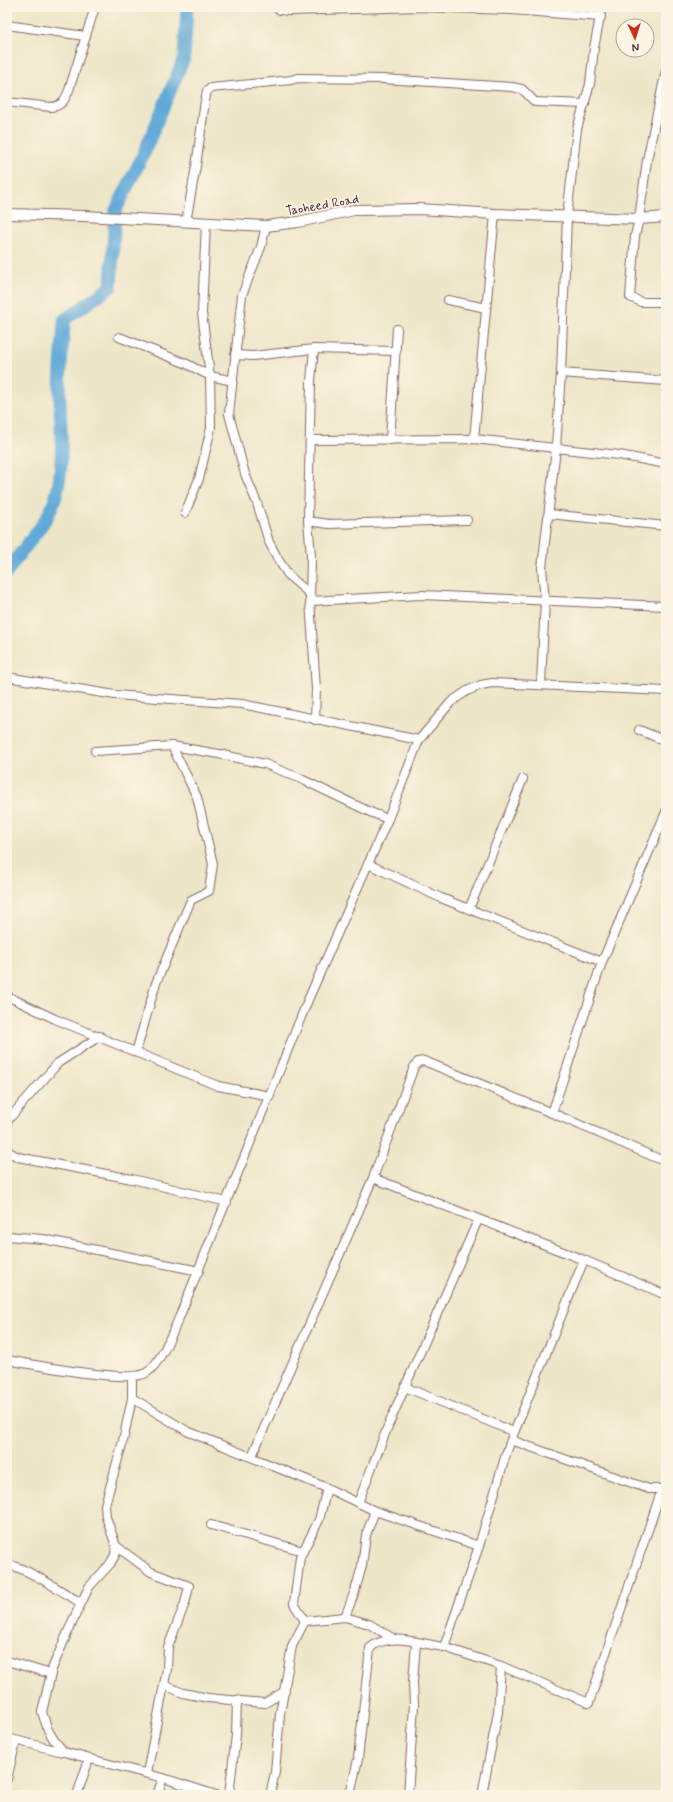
<svg xmlns="http://www.w3.org/2000/svg" width="673" height="1802" font-family="Mynerve,sans-serif">
  <rect width="100%" height="100%" fill="#fcf5e5"/>
  <filter id="ink" filterUnits="userSpaceOnUse"><feTurbulence type="fractalNoise" baseFrequency=".025" numOctaves="2"/><feDisplacementMap in="SourceGraphic" scale="8" xChannelSelector="R" yChannelSelector="G"/><feConvolveMatrix kernelMatrix="1 2 1 2 8 2 1 2 1" color-interpolation-filters="sRGB"/></filter>
  <filter id="wash" filterUnits="userSpaceOnUse"><feTurbulence type="fractalNoise" baseFrequency=".012" numOctaves="4" result="noise"/><feDisplacementMap in="SourceGraphic" scale="16" xChannelSelector="R" yChannelSelector="G"/><feGaussianBlur stdDeviation="0.9" result="paint"/><feColorMatrix in="noise" values="0 0 0 0 0 0 0 0 0 0 0 0 0 0 0 0 0 1.4 0 .05"/><feComposite in="paint" operator="in"/></filter>
  <g filter="url(#wash)">
    <rect width="100%" height="100%" fill="#ede6c8"/>
    <g fill="none" stroke-linecap="round" stroke-linejoin="round">
      <path stroke="#61a9d8" stroke-width="13" d="M7,573C22,547 48,525 56,496C65,464 60,426 60,393C60,369 63,344 64,320L111,287L115,212L143,155L184,58L187,7"/>
    </g>
  </g>
  <g filter="url(#ink)">
    <g fill="none" stroke-linecap="round" stroke-linejoin="round">
      <defs>
        <g id="minor">
          <polyline points="276,7 280,10 288,11 419,7 512,10 601,17"/>
          <polyline points="7,25 85,36"/>
          <polyline points="666,70 647,160 639,219 635,236 630,297 641,302 666,302"/>
          <path d="M7,102L51,107C62,106 65,100 69,90L95,7"/>
          <polyline points="186,222 196,166 205,101 207,91 211,88 291,80 298,78 383,79 512,87 522,89 535,102 585,104"/>
          <polyline points="266,226 261,247 242,295 229,414 245,474 257,503 269,542 279,561 289,576 310,594"/>
          <polyline points="448,300 486,308"/>
          <polyline points="119,337 185,363 210,376 233,381"/>
          <polyline points="314,349 311,381 308,521 311,555 310,601 316,689 315,720"/>
          <polyline points="235,355 253,356 314,349 396,351"/>
          <polyline points="561,373 666,381"/>
          <polyline points="474,439 495,214"/>
          <polyline points="310,440 474,439 619,455 666,464"/>
          <polyline points="390,440 397,329"/>
          <polyline points="185,513 199,479 211,428 210,376 202,313 206,223"/>
          <polyline points="549,514 666,526"/>
          <polyline points="308,521 329,524 467,520"/>
          <polyline points="310,601 422,595 666,606"/>
          <polyline points="7,677 115,695 242,704 419,740"/>
          <polyline points="541,684 545,600 542,568 556,448 561,373 567,216 577,129 590,84 594,48 602,7"/>
          <polyline points="639,730 666,741"/>
          <polyline points="95,751 172,746 219,754 265,764 299,778 370,812 388,819"/>
          <polyline points="368,864 441,898 602,962"/>
          <polyline points="469,909 523,779"/>
          <polyline points="7,996 55,1019 218,1086 270,1096"/>
          <polyline points="136,1052 156,983 191,900 209,891 213,864 197,797 172,746"/>
          <polyline points="552,1113 602,962 666,812"/>
          <polyline points="7,1121 58,1063 100,1036"/>
          <polyline points="7,1151 18,1157 132,1179 227,1202"/>
          <polyline points="373,1178 584,1260 666,1295"/>
          <polyline points="7,1236 43,1239 199,1271"/>
          <path d="M7,1360C31,1364 128,1384 146,1373C160,1365 172,1333 179,1318L308,1000L388,819L419,740L451,702L467,691L481,685L492,683L666,691"/>
          <polyline points="132,1377 132,1398 123,1441 105,1505 106,1517 116,1546 115,1555 110,1564 89,1587 73,1620 52,1669 42,1712 48,1730 54,1740 64,1752 163,1778 157,1795"/>
          <polyline points="405,1387 514,1432"/>
          <polyline points="132,1398 187,1431 327,1488 375,1511 479,1546"/>
          <polyline points="511,1440 584,1260"/>
          <polyline points="252,1456 373,1178 414,1067 418,1062 424,1061 552,1113 666,1162"/>
          <polyline points="358,1503 388,1426 478,1220"/>
          <polyline points="211,1525 303,1551"/>
          <polyline points="116,1546 151,1572 189,1586 185,1603 168,1647 167,1669 147,1773"/>
          <path d="M7,1564C29,1569 61,1591 81,1603"/>
          <polyline points="345,1617 355,1591 362,1566 366,1535 375,1511"/>
          <polyline points="305,1621 294,1604 300,1557 319,1520 327,1488"/>
          <polyline points="305,1621 345,1617 369,1624 394,1639"/>
          <polyline points="444,1647 501,1666 498,1712 482,1795"/>
          <polyline points="7,1661 51,1674"/>
          <polyline points="501,1666 589,1703 662,1489"/>
          <polyline points="164,1685 183,1693 208,1698 265,1703 285,1691"/>
          <polyline points="7,1738 63,1752"/>
          <polyline points="163,1778 216,1795"/>
          <polyline points="7,1779 16,1741"/>
          <polyline points="77,1795 89,1759"/>
          <polyline points="229,1795 236,1735 237,1700"/>
          <polyline points="270,1795 275,1772 280,1714 292,1646 305,1621"/>
          <path d="M350,1795L358,1759L370,1648C389,1631 421,1644 444,1647L479,1546L506,1454L511,1440L649,1489H662L666,1487"/>
          <polyline points="408,1795 414,1705 413,1682 416,1643"/>
        </g>
        <polyline id="major" points="7,214 84,216 266,226 298,222 354,210 420,209 495,214 639,219 666,217"/>
      </defs>
      <use href="#minor" stroke="#836562" stroke-width="10"/>
      <use href="#major" stroke="#836562" stroke-width="12"/>
      <use href="#minor" stroke="#fff" stroke-width="8"/>
      <use href="#major" stroke="#fff" stroke-width="10"/>
    </g>
  </g>
  <g text-anchor="middle" stroke-width="3.5" stroke-linejoin="round" paint-order="stroke">
    <g font-size="13" fill="#4a1f2b" stroke="#fcf5e5">
      <text transform="translate(322 204) rotate(-10)" y="5">Taoheed Road</text>
    </g>
  </g>
  <rect width="673" height="1802" fill="none" stroke="#fcf5e5" stroke-width="24"/>
  <g transform="translate(635 38) rotate(176)"><circle r="19" fill="#fcf5e5" stroke="#b59f9b"/>
  <path d="M0-3L7 15L0 10L-7 15Z" fill="#c8321e"/>
  <text y="-6" font-size="11" font-weight="bold" text-anchor="middle" fill="#4a1f2b">N</text>
  </g>
</svg>
